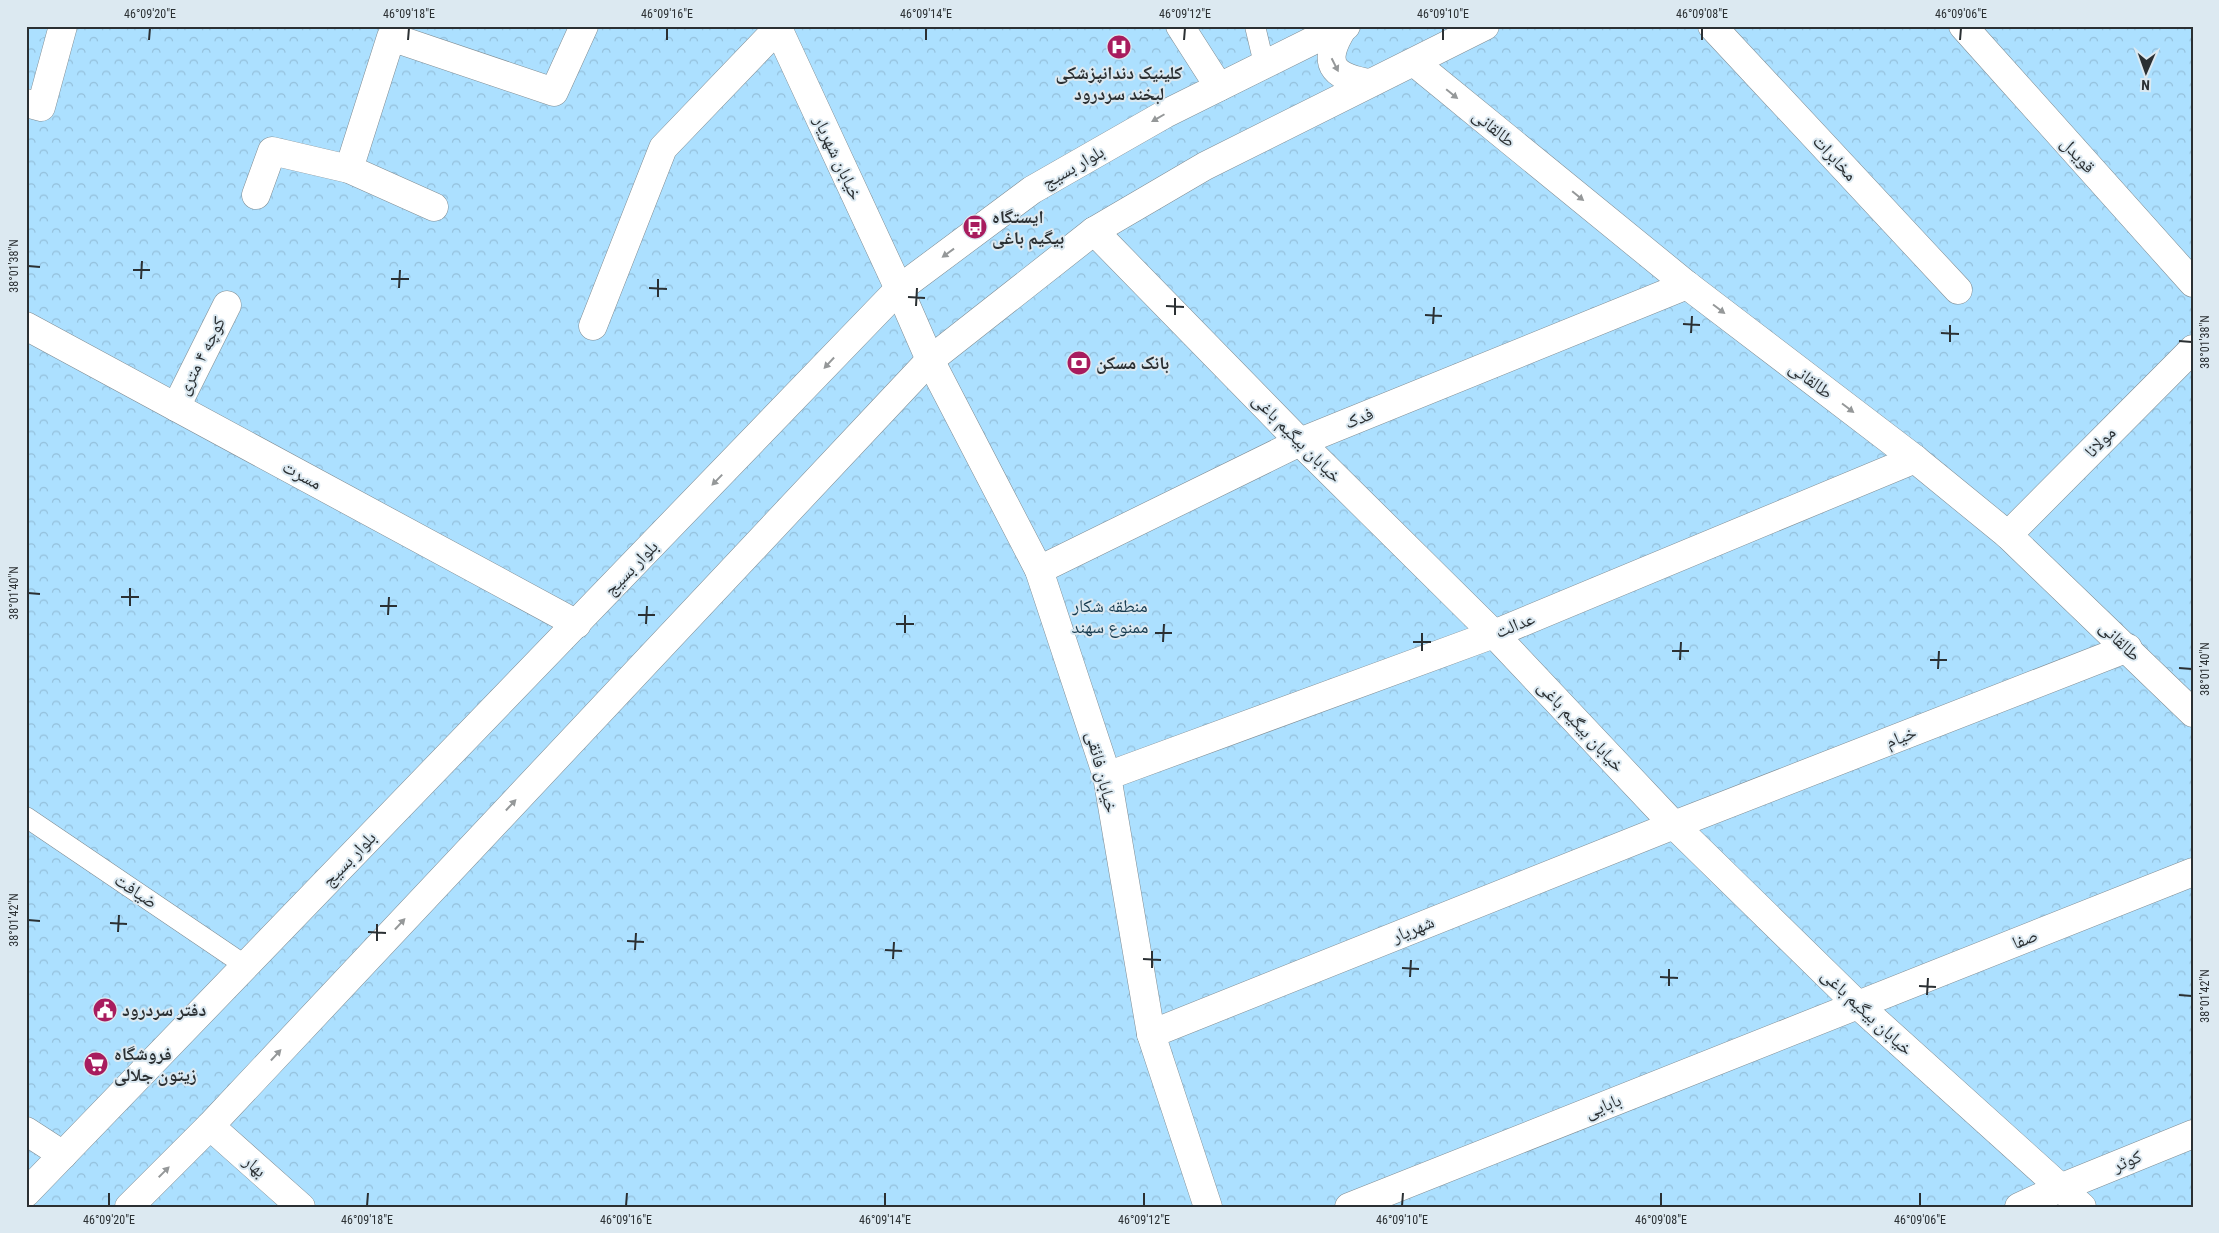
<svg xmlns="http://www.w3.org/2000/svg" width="2219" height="1233" font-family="'Roboto Condensed','Noto Naskh Arabic',sans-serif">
  <defs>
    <pattern id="park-crowns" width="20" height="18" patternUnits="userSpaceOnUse" patternTransform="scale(1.25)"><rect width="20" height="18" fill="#ace0ff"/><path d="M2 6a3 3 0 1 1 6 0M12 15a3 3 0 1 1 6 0" fill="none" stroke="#94c0db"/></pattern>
  </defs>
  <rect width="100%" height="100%" fill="#dce9f1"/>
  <rect fill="url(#park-crowns)" x="26" y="26" width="2167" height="1181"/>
  <polygon fill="#ace0ff" points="26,26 63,26 26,47"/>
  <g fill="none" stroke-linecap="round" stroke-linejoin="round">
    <defs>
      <g id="service">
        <polyline points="1255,26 1264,64"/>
        <polyline points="26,817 246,966"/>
      </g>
      <g id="minor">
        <polyline points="1180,26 1219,87"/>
        <polyline points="1712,26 1958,290"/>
        <polyline points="1963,26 2193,283"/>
        <polyline points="26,103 41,107 63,26"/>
        <polyline points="349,169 391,37 554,92 584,26"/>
        <polyline points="256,195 272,151 349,169 434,207"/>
        <polyline points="26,326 577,624"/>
        <polyline points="593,326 663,148 780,26"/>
        <polyline points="176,407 227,305"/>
        <polyline points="2008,535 2193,349"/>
        <polyline points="1039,570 1300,442 1687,285"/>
        <polyline points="1107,776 1494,634 1915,459"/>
        <polyline points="1151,1034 1674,825 2128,648"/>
        <polyline points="210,1126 301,1207"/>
        <polyline points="26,1131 63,1155"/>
        <polyline points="1349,1207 2193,872"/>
        <polyline points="2019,1207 2060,1188 2193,1134"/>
      </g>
      <g id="tertiary">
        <polyline points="777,26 899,289"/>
        <polyline points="1094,231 1300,442 1494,634 1674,825 1858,1005 2082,1207"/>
      </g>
      <g id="secondary">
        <path d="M1343,28C1321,63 1331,76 1369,83"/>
        <polyline points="1415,63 1687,285 1915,459 2008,535 2193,713"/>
        <polyline points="899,289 930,360 1039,570 1107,776 1151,1034 1208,1207"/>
        <polyline points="26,1193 899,289 1032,190 1165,114 1312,41 1346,26"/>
        <polyline points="129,1207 210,1126 930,360 1094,231 1205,166 1485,26"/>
      </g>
    </defs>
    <use href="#service" stroke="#808d94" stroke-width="21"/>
    <use href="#minor" stroke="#808d94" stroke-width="29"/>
    <use href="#tertiary" stroke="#808d94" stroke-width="29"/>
    <use href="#secondary" stroke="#808d94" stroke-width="29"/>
    <use href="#service" stroke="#fff" stroke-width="20"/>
    <use href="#minor" stroke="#fff" stroke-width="28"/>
    <use href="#tertiary" stroke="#fff" stroke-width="28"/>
    <use href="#secondary" stroke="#fff" stroke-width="28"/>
  </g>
  <defs><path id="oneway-solid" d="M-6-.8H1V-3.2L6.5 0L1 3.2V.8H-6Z" transform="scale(1.25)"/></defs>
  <g fill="#959899">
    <use href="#oneway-solid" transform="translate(1335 65) rotate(63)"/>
    <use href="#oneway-solid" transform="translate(1452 94) rotate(39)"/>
    <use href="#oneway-solid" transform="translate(1158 118) rotate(150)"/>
    <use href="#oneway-solid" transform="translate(1578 196) rotate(39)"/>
    <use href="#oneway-solid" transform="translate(948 253) rotate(144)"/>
    <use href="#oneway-solid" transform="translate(1719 309) rotate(37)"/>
    <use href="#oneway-solid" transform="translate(829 363) rotate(133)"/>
    <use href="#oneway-solid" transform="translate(1848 408) rotate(37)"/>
    <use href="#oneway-solid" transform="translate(717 480) rotate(134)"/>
    <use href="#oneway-solid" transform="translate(511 805) rotate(-47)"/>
    <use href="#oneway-solid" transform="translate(400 924) rotate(-47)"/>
    <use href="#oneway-solid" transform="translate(276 1055) rotate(-47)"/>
    <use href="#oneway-solid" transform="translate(164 1172) rotate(-45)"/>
  </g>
  <path fill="none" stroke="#2b3033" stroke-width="2" d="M149,40L150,28M408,40L409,28M667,40V28M926,40V28M1184,40L1185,28M1443,40V28M1702,40V28M1960,40L1961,28M28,266L40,267M133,270H150M141,279L142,261M391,279H409M399,288L400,270M649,288L667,289M658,297V279M908,297L925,298M916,306L917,288M1166,306L1184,307M1175,315V298M1425,315L1442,316M1433,324L1434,307M1683,324L1700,325M1691,333L1692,316M1941,333L1959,334M2179,341L2192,342M1950,342V325M28,593L40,594M121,597H139M130,606V588M380,606H397M388,615L389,597M638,615H655M646,624L647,606M896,624H914M905,633V615M1155,633H1172M1163,642L1164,624M1413,642H1431M1422,651V633M1672,651H1689M1680,660L1681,642M1930,660H1947M2179,668L2192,669M1938,669L1939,651M28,920L40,921M110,923L127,924M118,932L119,915M368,932L386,933M377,941V924M627,941L644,942M635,950L636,933M885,950L902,951M893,959L894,942M1143,959L1161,960M1152,968V951M1402,968L1419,969M1410,977L1411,960M1660,977L1678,978M1669,986V969M1919,986L1936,987M1927,995L1928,978M2179,995L2192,996M109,1206V1193M367,1206L368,1193M626,1206L627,1193M885,1206V1193M1144,1206V1193M1402,1206L1403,1193M1661,1206V1193M1920,1206V1193"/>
  <defs>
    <symbol id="hospital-disc" viewBox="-11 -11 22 22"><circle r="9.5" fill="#a81c5e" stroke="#dce9f1"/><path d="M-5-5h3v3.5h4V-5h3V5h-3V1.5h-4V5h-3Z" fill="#fff"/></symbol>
    <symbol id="bus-disc" viewBox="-11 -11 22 22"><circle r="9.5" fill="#a81c5e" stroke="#dce9f1"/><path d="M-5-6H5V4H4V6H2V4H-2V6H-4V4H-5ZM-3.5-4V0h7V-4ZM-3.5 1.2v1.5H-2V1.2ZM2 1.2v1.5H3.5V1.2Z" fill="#fff"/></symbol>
    <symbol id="bank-disc" viewBox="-11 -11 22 22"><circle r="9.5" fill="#a81c5e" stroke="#dce9f1"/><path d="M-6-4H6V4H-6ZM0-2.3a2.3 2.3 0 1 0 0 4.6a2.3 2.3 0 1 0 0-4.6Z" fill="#fff"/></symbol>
    <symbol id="civic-disc" viewBox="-11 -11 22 22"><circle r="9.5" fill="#a81c5e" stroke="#dce9f1"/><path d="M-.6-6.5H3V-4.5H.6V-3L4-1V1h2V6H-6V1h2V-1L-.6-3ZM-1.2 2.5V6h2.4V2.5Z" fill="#fff"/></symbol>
    <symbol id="supermarket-disc" viewBox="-11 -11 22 22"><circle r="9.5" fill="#a81c5e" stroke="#dce9f1"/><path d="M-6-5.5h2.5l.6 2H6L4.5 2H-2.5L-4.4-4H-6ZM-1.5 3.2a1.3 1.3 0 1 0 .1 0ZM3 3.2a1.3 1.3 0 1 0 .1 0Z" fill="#fff"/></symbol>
  </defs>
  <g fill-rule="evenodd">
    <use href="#hospital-disc" x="1105" y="33" width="28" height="28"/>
    <use href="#bus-disc" x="961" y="213" width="28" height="28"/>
    <use href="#bank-disc" x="1065" y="349" width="28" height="28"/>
    <use href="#civic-disc" x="91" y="996" width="28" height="28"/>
    <use href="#supermarket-disc" x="82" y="1050" width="28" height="28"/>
  </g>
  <g text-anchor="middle" stroke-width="4" stroke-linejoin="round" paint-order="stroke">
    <g font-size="18" font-weight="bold" fill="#2b3033" stroke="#dce9f1" text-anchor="start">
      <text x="1119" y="79" text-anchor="middle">کلینیک دندانپزشکی<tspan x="1119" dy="21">لبخند سردرود</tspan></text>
      <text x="992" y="223">ایستگاه<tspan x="992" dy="21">بیگیم باغی</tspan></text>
      <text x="1096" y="369">بانک مسکن</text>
      <text x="122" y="1016">دفتر سردرود</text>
      <text x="114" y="1060">فروشگاه<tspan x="114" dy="21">زیتون جلالی</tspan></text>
    </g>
    <g font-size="18" fill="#2b3033" stroke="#dce9f1">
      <text transform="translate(1494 128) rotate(39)" y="6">طالقانی</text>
      <text transform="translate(2078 155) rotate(48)" y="6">قویدل</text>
      <text transform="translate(838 158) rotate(65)" y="6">خیابان شهریار</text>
      <text transform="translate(1835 158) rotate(47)" y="6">مخابرات</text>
      <text transform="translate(1073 167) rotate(-30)" y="6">بلوار بسیج</text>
      <text transform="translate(201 356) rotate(-63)" y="6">کوچه ۴ متری</text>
      <text transform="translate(1811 380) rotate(37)" y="6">طالقانی</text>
      <text transform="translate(1359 418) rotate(-22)" y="6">فدک</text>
      <text transform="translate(1297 438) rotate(45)" y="6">خیابان بیگیم باغی</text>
      <text transform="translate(2100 442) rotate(-45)" y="6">مولانا</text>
      <text transform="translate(302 475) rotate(28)" y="6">مسرت</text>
      <text transform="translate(631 568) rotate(-46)" y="6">بلوار بسیج</text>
      <text transform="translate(1515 625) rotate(-22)" y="6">عدالت</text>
      <text transform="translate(2120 641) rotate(44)" y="6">طالقانی</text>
      <text transform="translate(1581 726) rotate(47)" y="6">خیابان بیگیم باغی</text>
      <text transform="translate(1901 737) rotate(-21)" y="6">خیام</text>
      <text transform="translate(1102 772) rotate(76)" y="6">خیابان فائقی</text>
      <text transform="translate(349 859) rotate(-46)" y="6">بلوار بسیج</text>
      <text transform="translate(136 891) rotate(34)" y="6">ضیافت</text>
      <text transform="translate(1413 929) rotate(-22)" y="6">شهریار</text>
      <text transform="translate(2025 939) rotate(-22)" y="6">صفا</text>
      <text transform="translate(1867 1012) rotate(43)" y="6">خیابان بیگیم باغی</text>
      <text transform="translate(1603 1106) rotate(-22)" y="6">بابایی</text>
      <text transform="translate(2127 1161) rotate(-22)" y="6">کوثر</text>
      <text transform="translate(255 1166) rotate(41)" y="6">بهار</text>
    </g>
    <g font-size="18" fill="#173b4f" stroke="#dce9f1">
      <text x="1110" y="612">منطقه شکار<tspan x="1110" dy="21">ممنوع سهند</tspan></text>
    </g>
  </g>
  <rect width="2219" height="1233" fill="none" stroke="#dce9f1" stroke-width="55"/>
  <g transform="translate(2146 72) rotate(182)" stroke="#dce9f1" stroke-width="4" paint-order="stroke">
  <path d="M0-4L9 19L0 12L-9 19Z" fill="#2b3033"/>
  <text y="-8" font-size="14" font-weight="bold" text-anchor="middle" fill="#2b3033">N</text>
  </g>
  <rect x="28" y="28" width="2164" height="1178" fill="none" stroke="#2b3033" stroke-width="2"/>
  <g font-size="12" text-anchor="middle" fill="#2b3033">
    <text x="150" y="18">46°09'20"E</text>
    <text x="409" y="18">46°09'18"E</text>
    <text x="667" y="18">46°09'16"E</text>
    <text x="926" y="18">46°09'14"E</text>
    <text x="1185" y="18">46°09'12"E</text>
    <text x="1443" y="18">46°09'10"E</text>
    <text x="1702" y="18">46°09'08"E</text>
    <text x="1961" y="18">46°09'06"E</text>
    <text transform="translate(14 266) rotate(-90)" y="4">38°01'38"N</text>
    <text transform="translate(2205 342) rotate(-90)" y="4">38°01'38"N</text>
    <text transform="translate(14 593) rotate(-90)" y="4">38°01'40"N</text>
    <text transform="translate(2205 669) rotate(-90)" y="4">38°01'40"N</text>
    <text transform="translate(14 920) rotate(-90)" y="4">38°01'42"N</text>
    <text transform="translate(2205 996) rotate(-90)" y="4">38°01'42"N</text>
    <text x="109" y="1224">46°09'20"E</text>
    <text x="367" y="1224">46°09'18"E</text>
    <text x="626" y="1224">46°09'16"E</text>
    <text x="885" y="1224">46°09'14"E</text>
    <text x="1144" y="1224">46°09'12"E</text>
    <text x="1402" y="1224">46°09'10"E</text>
    <text x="1661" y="1224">46°09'08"E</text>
    <text x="1920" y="1224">46°09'06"E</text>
  </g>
</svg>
